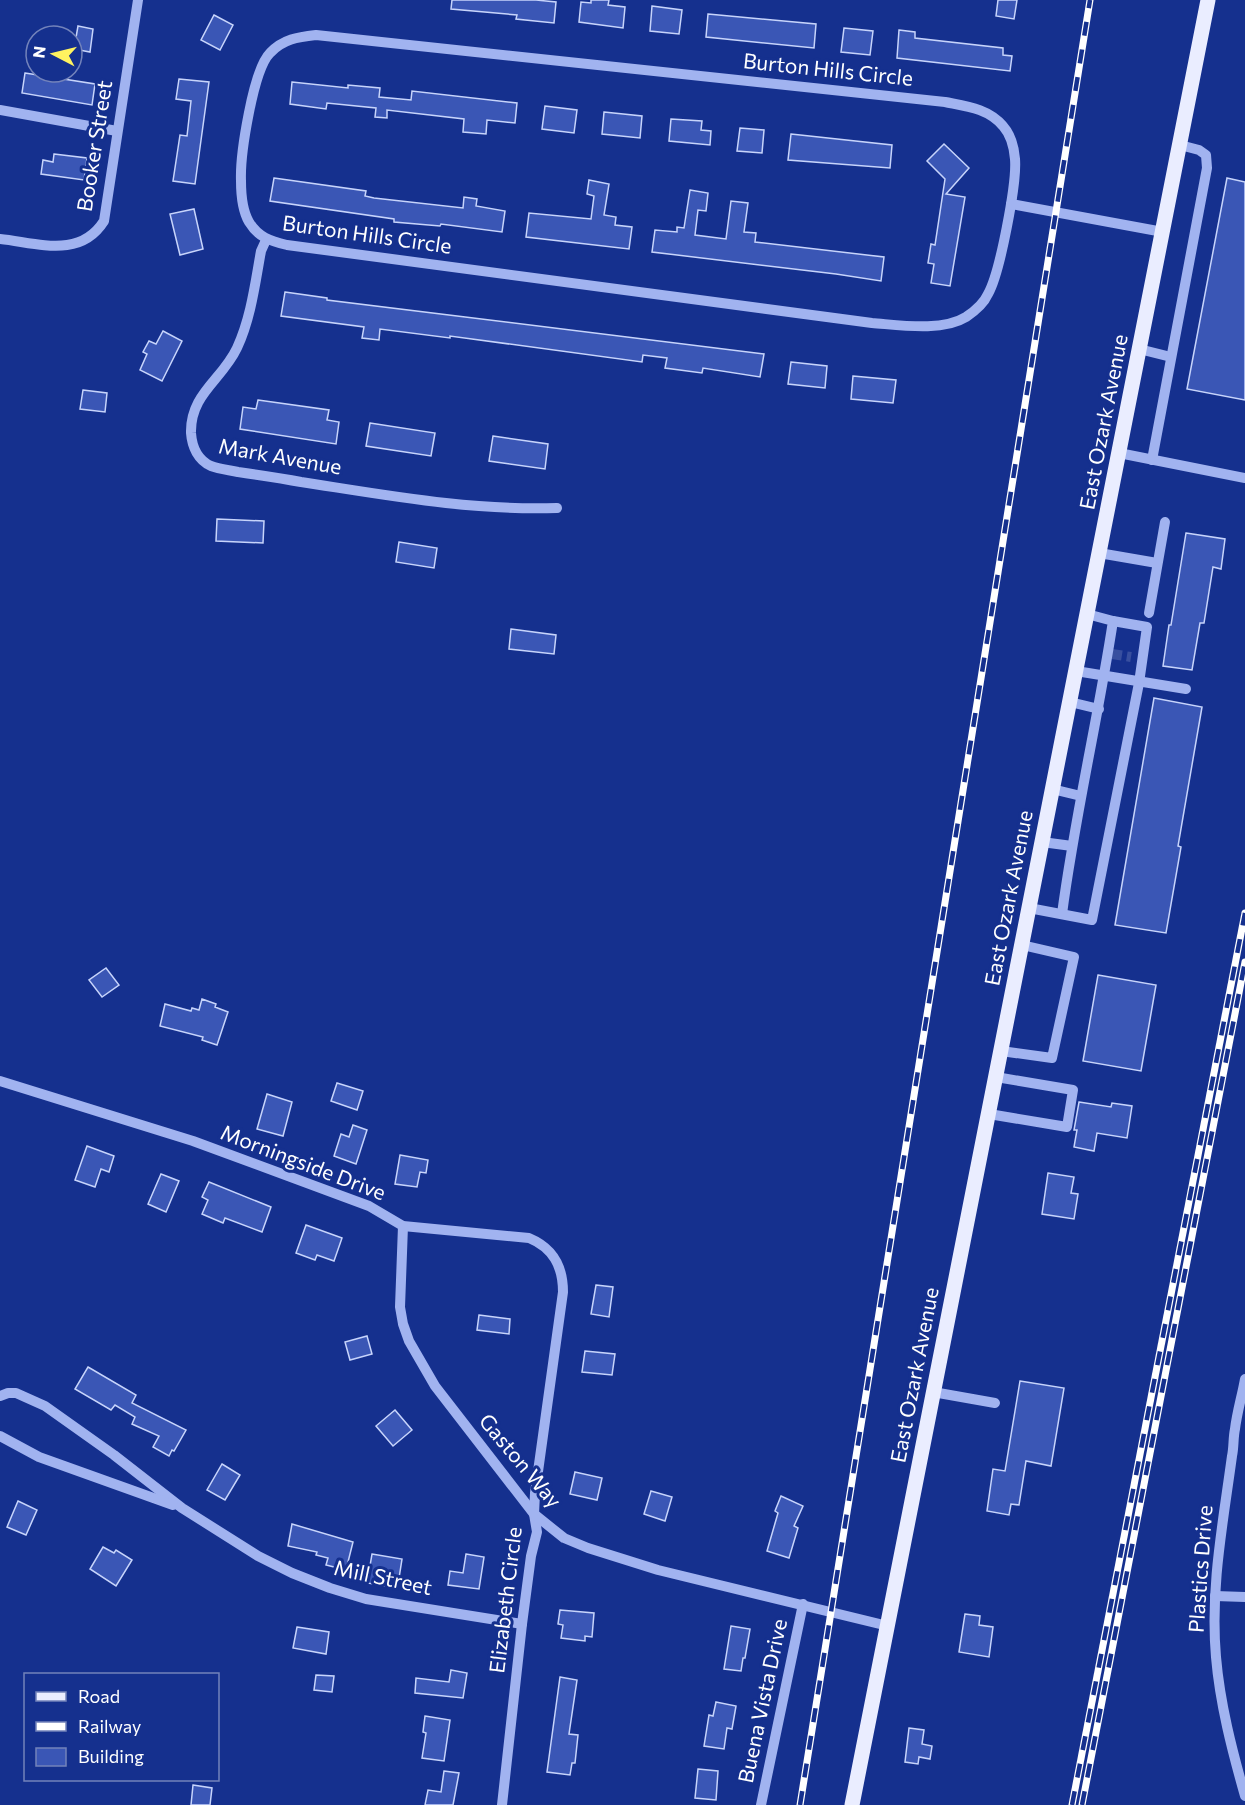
<svg xmlns="http://www.w3.org/2000/svg" width="1245" height="1805" font-family="Commissioner,sans-serif">
  <rect width="100%" height="100%" fill="#15308e"/>
  <g fill="#3a56b5" stroke="#c7d4fb" stroke-width="1.5">
    <polygon points="452,0 536,0 556,2 554,23 516,19 517,15 451,9"/>
    <polygon points="591,0 609,0 608,5 625,7 623,28 579,22 581,2 591,3"/>
    <polygon points="998,0 1017,0 1014,19 996,16"/>
    <polygon points="652,6 682,10 679,34 650,31"/>
    <polygon points="708,14 816,24 814,48 706,37"/>
    <polygon points="214,15 233,25 220,50 201,40"/>
    <polygon points="78,26 93,29 90,52 74,49"/>
    <polygon points="844,28 873,31 870,55 841,52"/>
    <polygon points="899,30 915,32 915,38 1003,48 1003,55 1012,56 1010,71 897,58"/>
    <polygon points="25,73 95,84 92,105 22,93"/>
    <polygon points="179,79 209,82 195,184 173,181 180,135 187,136 191,101 176,99"/>
    <polygon points="292,82 348,88 348,85 380,88 379,97 411,100 412,91 517,103 515,123 487,120 486,134 463,132 464,119 387,110 387,118 375,117 376,108 327,103 326,109 290,104"/>
    <polygon points="545,106 577,110 574,133 542,129"/>
    <polygon points="604,112 642,116 640,138 602,134"/>
    <polygon points="671,119 702,121 701,130 711,131 710,145 669,141"/>
    <polygon points="740,128 764,130 762,153 737,151"/>
    <polygon points="791,134 892,145 890,168 788,160"/>
    <polygon points="944,144 969,168 946,194 965,197 950,286 931,283 934,264 928,263 931,244 935,245 945,179 927,161"/>
    <polygon points="54,154 87,158 84,180 41,174 43,160 53,162"/>
    <polygon points="274,178 366,191 365,196 374,198 463,208 464,197 477,199 476,206 505,211 502,232 441,224 440,226 394,222 394,219 270,201"/>
    <polygon points="1227,178 1245,182 1245,400 1187,389"/>
    <polygon points="589,180 609,184 604,215 616,217 615,225 632,227 629,249 526,237 529,213 591,219 594,196 587,194"/>
    <polygon points="690,190 708,193 706,211 698,210 695,235 726,239 731,201 748,203 744,232 756,233 755,242 884,257 881,281 836,274 652,252 655,230 677,232 677,227 684,228"/>
    <polygon points="194,209 203,249 180,255 170,214"/>
    <polygon points="285,292 327,298 327,300 764,354 760,377 703,368 702,373 665,368 667,358 643,355 642,362 450,336 450,338 380,329 379,340 362,338 364,327 281,316"/>
    <polygon points="163,331 182,341 162,381 140,370 147,354 143,352 149,341 156,344"/>
    <polygon points="791,362 827,366 825,388 788,384"/>
    <polygon points="853,376 896,380 893,403 851,399"/>
    <polygon points="83,390 107,393 105,412 80,409"/>
    <polygon points="258,400 329,410 327,420 339,422 336,444 240,429 243,407 256,409"/>
    <polygon points="370,423 435,433 431,456 366,446"/>
    <polygon points="493,436 548,444 545,469 489,461"/>
    <polygon points="217,519 264,521 263,543 216,541"/>
    <polygon points="1186,533 1225,539 1221,569 1213,567 1204,623 1200,623 1192,670 1163,666 1169,625 1171,625"/>
    <polygon points="399,542 437,548 434,568 396,562"/>
    <polygon points="511,629 556,635 554,654 509,649"/>
    <polygon points="1154,698 1202,707 1178,846 1181,847 1166,933 1115,925"/>
    <polygon points="106,968 119,985 102,997 89,980"/>
    <polygon points="1098,975 1156,985 1141,1071 1083,1061"/>
    <polygon points="202,999 216,1004 215,1007 228,1012 217,1045 202,1040 203,1037 160,1026 165,1004 191,1011 192,1008 199,1010"/>
    <polygon points="337,1083 363,1091 357,1110 331,1101"/>
    <polygon points="267,1094 292,1102 283,1136 257,1129"/>
    <polygon points="1079,1102 1111,1107 1112,1103 1132,1106 1127,1138 1097,1133 1094,1151 1074,1147 1077,1130 1074,1130"/>
    <polygon points="353,1125 367,1130 356,1164 334,1156 341,1134 349,1137"/>
    <polygon points="87,1146 114,1156 109,1172 101,1169 95,1187 75,1180"/>
    <polygon points="400,1155 428,1160 426,1173 420,1172 417,1187 395,1184"/>
    <polygon points="1048,1173 1074,1177 1071,1193 1078,1194 1074,1219 1042,1214"/>
    <polygon points="161,1174 179,1181 166,1212 148,1204"/>
    <polygon points="209,1182 271,1207 262,1232 225,1218 223,1223 202,1214 208,1200 202,1197"/>
    <polygon points="306,1225 342,1238 334,1261 317,1255 315,1260 296,1253"/>
    <polygon points="596,1285 613,1287 609,1317 591,1314"/>
    <polygon points="479,1315 510,1319 509,1334 477,1330"/>
    <polygon points="367,1336 372,1354 350,1360 345,1342"/>
    <polygon points="585,1351 615,1354 612,1375 582,1372"/>
    <polygon points="88,1367 136,1395 132,1403 186,1430 174,1451 172,1450 169,1456 153,1447 159,1436 132,1424 135,1417 115,1405 111,1410 75,1389"/>
    <polygon points="1020,1381 1064,1388 1051,1466 1026,1461 1019,1505 1011,1504 1009,1515 987,1511 993,1469 1005,1471"/>
    <polygon points="395,1410 412,1430 393,1446 376,1426"/>
    <polygon points="222,1464 240,1475 225,1500 207,1490"/>
    <polygon points="575,1472 602,1478 597,1500 570,1494"/>
    <polygon points="651,1491 672,1497 665,1521 644,1514"/>
    <polygon points="781,1496 803,1506 794,1526 798,1528 789,1558 767,1551 778,1513 775,1511"/>
    <polygon points="18,1501 37,1510 26,1535 7,1527"/>
    <polygon points="292,1524 353,1542 346,1570 326,1565 328,1558 316,1555 317,1552 288,1546"/>
    <polygon points="103,1547 114,1553 116,1550 132,1560 116,1586 90,1569"/>
    <polygon points="372,1554 402,1559 399,1578 388,1576 386,1586 367,1583"/>
    <polygon points="466,1554 484,1557 479,1589 448,1585 450,1571 463,1573"/>
    <polygon points="560,1610 594,1613 592,1637 585,1636 585,1641 561,1638 563,1625 558,1624"/>
    <polygon points="965,1614 980,1616 979,1625 993,1627 989,1657 959,1652"/>
    <polygon points="731,1626 750,1629 745,1658 743,1658 741,1671 724,1669"/>
    <polygon points="297,1627 329,1632 326,1654 293,1648"/>
    <polygon points="451,1670 467,1673 463,1698 415,1693 416,1678 449,1682"/>
    <polygon points="316,1675 334,1676 332,1692 314,1690"/>
    <polygon points="560,1677 577,1680 569,1734 578,1735 575,1763 572,1763 570,1775 547,1772"/>
    <polygon points="716,1702 736,1706 732,1729 727,1728 724,1749 704,1746 709,1715 713,1716"/>
    <polygon points="425,1716 450,1720 444,1761 422,1758 426,1733 423,1732"/>
    <polygon points="909,1728 924,1730 922,1744 932,1746 930,1759 919,1757 918,1764 905,1762"/>
    <polygon points="698,1769 718,1771 716,1800 695,1798"/>
    <polygon points="444,1771 459,1773 453,1805 425,1805 428,1790 441,1792"/>
    <polygon points="193,1785 212,1788 210,1805 191,1805"/>
  </g>
  <g fill="none" stroke-linecap="round" stroke-linejoin="round">
    <polyline stroke="#384f9f" stroke-width="10" stroke-dasharray="10 5" stroke-linecap="butt" points="1112,654 1131,657"/>
    <g stroke="#a1b3f0" stroke-width="10">
      <path d="M316,35L945,102C965,106 988,108 1003,126C1011,135 1014,147 1015,159C1017,183 1000,273 988,294C984,303 975,311 966,317C942,332 899,325 872,323L287,245C270,241 258,237 249,222C242,210 241,195 241,181C240,155 253,70 270,53C283,39 298,37 316,35Z"/>
      <polyline points="0,110 117,131"/>
      <polyline points="1011,204 1163,232"/>
      <path d="M0,239C38,243 80,259 104,221L138,0"/>
      <path d="M266,240L261,251C255,284 251,318 237,348C222,380 190,394 191,433C192,447 198,460 211,466C219,469 229,470 238,472C259,475 280,478 301,482C386,495 471,511 557,508"/>
      <polyline points="1139,349 1171,357"/>
      <polyline points="1119,453 1245,478"/>
      <polyline points="1152,460 1207,168 1206,155 1199,150 1180,145"/>
      <polyline points="1099,553 1157,563"/>
      <polyline points="1149,613 1165,522"/>
      <polyline points="1076,671 1186,689"/>
      <polyline points="1070,702 1099,709"/>
      <polyline points="1052,789 1081,796"/>
      <polyline points="1042,842 1072,846"/>
      <polyline points="1029,908 1092,920 1139,683 1147,627 1113,621"/>
      <path d="M1062,914C1075,815 1098,719 1113,621L1087,614"/>
      <polyline points="1001,1051 1052,1058 1074,957 1022,945"/>
      <path d="M0,1081L193,1141L369,1206L403,1226L529,1238C553,1248 563,1266 563,1292L535,1493L534,1514L537,1532L531,1556L522,1624L502,1805"/>
      <polyline points="989,1114 1067,1127 1073,1090 996,1077"/>
      <polyline points="403,1226 400,1307 403,1324 409,1341 435,1386 534,1514 564,1538 588,1548 658,1570 888,1626"/>
      <path d="M1245,1379C1242,1396 1237,1412 1235,1429C1233,1438 1234,1447 1232,1456C1223,1523 1210,1589 1216,1657C1220,1704 1232,1750 1245,1796"/>
      <polyline points="933,1392 995,1403"/>
      <polyline points="0,1396 8,1393 16,1393 45,1406 114,1455 182,1508 258,1556 292,1573 330,1588 366,1599 522,1624"/>
      <polyline points="0,1436 39,1457 173,1505"/>
      <polyline points="1215,1596 1245,1597"/>
      <polyline points="761,1805 803,1604"/>
    </g>
    <polyline stroke="#eaedff" stroke-width="15" points="852,1805 1208,0"/>
    <defs>
      <g id="rail">
        <polyline points="800,1805 1090,0"/>
        <polyline points="1072,1805 1245,913"/>
        <polyline points="1082,1805 1245,962"/>
      </g>
    </defs>
    <use href="#rail" stroke="#fff" stroke-width="7"/>
    <use href="#rail" stroke="#15308e" stroke-width="4.5" stroke-dasharray="14" stroke-linecap="butt"/>
  </g>
  <g text-anchor="middle" stroke-width="6" stroke-linejoin="round" paint-order="stroke">
    <g font-size="21" fill="#fff" stroke="#15308e">
      <text transform="translate(828 70) rotate(6)" y="7">Burton Hills Circle</text>
      <text transform="translate(95 146) rotate(-81)" y="7">Booker Street</text>
      <text transform="translate(367 235) rotate(8)" y="7">Burton Hills Circle</text>
      <text transform="translate(1104 422) rotate(-79)" y="7">East Ozark Avenue</text>
      <text transform="translate(280 457) rotate(10)" y="7">Mark Avenue</text>
      <text transform="translate(1009 898) rotate(-79)" y="7">East Ozark Avenue</text>
      <text transform="translate(303 1163) rotate(21)" y="7">Morningside Drive</text>
      <text transform="translate(915 1375) rotate(-79)" y="7">East Ozark Avenue</text>
      <text transform="translate(520 1461) rotate(50)" y="7">Gaston Way</text>
      <text transform="translate(1201 1569) rotate(-86)" y="7">Plastics Drive</text>
      <text transform="translate(383 1578) rotate(12)" y="7">Mill Street</text>
      <text transform="translate(506 1600) rotate(-83)" y="7">Elizabeth Circle</text>
      <text transform="translate(763 1701) rotate(-78)" y="7">Buena Vista Drive</text>
    </g>
  </g>
  <rect x="24" y="1673" width="195" height="108" fill="#15308e" stroke="#7383bb" stroke-width="1.5"/>
  <rect x="36" y="1692" width="30" height="9" fill="#eaedff" stroke="#7383bb" stroke-width="1.5"/>
  <text x="78" y="1703" font-size="18" fill="#ffffff">Road</text>
  <rect x="36" y="1722" width="30" height="9" fill="#ffffff" stroke="#7383bb" stroke-width="1.5"/>
  <text x="78" y="1733" font-size="18" fill="#ffffff">Railway</text>
  <rect x="36" y="1748" width="30" height="18" fill="#3a56b5" stroke="#7383bb" stroke-width="1.5"/>
  <text x="78" y="1763" font-size="18" fill="#ffffff">Building</text>
  <g transform="translate(54 54) rotate(277)"><circle r="28" fill="#15308e" stroke="#7383bb" stroke-width="1.5"/>
  <path d="M0-4.5L10 22L0 15L-10 22Z" fill="#fff360"/>
  <text y="-9" font-size="16" font-weight="bold" text-anchor="middle" fill="#ffffff">N</text>
  </g>
</svg>
